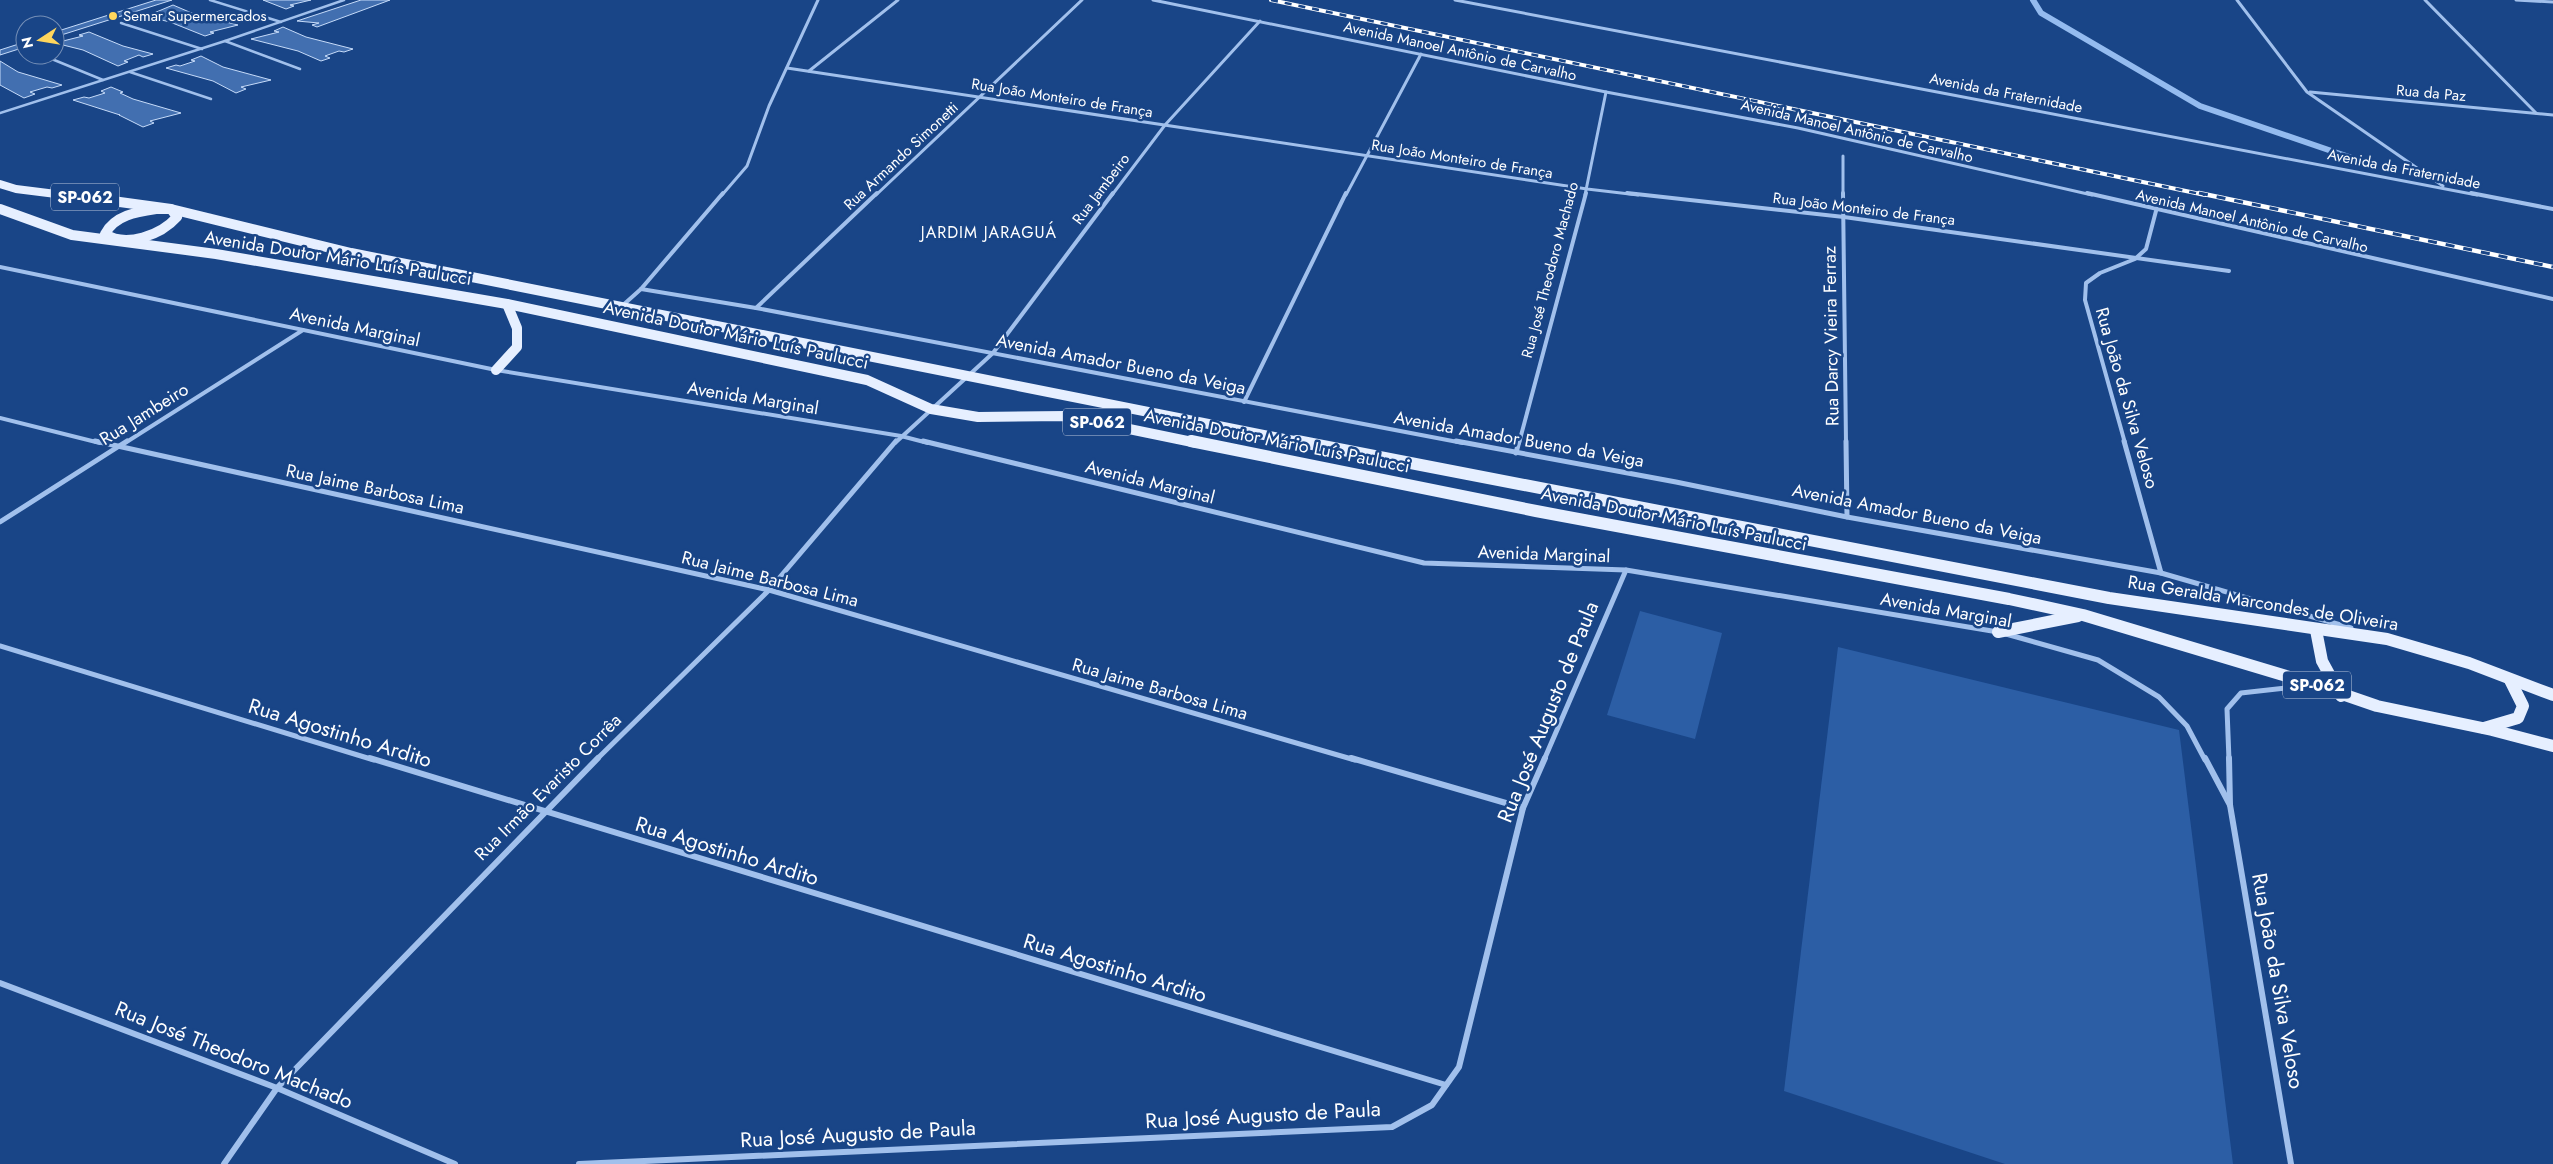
<svg xmlns="http://www.w3.org/2000/svg" width="2553" height="1164" font-family="Jost,sans-serif">
  <rect width="100%" height="100%" fill="#194587"/>
  <g fill="#2c5ea5">
    <polygon points="1640,611 1722,633 1695,739 1607,715"/>
    <polygon points="1838,647 2179,730 2233,1164 2005,1164 1784,1091"/>
  </g>
  <g fill="none" stroke-linecap="round" stroke-linejoin="round">
    <polyline stroke="#94bbef" stroke-width="6" points="2033,0 2041,13 2200,106 2352,158"/>
  </g>
  <g fill="#426fb0" stroke="#c6dbf9">
    <polygon points="156,0 172,0 55,37 55,32"/>
    <polygon points="263,0 311,0 290,5 294,6 286,9"/>
    <polygon points="361,0 390,0 317,27 312,25 319,23 297,21"/>
    <polygon points="173,5 194,14 238,25 210,32 214,33 205,36 170,22 141,15 154,13"/>
    <polygon points="283,27 306,37 353,49 344,52 339,51 325,56 330,58 321,61 298,51 251,39 279,32 274,31"/>
    <polygon points="89,32 123,46 153,54 143,57 139,55 124,61 128,62 118,66 83,50 55,43 83,36 79,35"/>
    <polygon points="25,42 25,47 0,55 0,50"/>
    <polygon points="201,56 223,67 271,80 241,87 246,89 236,93 213,81 166,68 176,65 180,66 195,61 191,60"/>
    <polygon points="0,61 18,72 62,85 52,88 47,87 30,92 35,94 24,98 0,85"/>
    <polygon points="111,87 123,92 120,93 133,99 181,113 150,121 154,123 143,127 119,115 120,115 73,100 84,97 89,98 105,93 101,91"/>
  </g>
  <g fill="none" stroke-linecap="round" stroke-linejoin="round">
    <g stroke="#a1c0ec" stroke-width="2.5">
      <polyline points="210,0 281,22"/>
      <polyline points="121,23 202,49"/>
      <polyline points="225,41 300,69"/>
      <polyline points="42,55 103,80"/>
      <polyline points="130,72 211,99"/>
      <polyline points="0,113 225,41 344,0"/>
    </g>
    <g stroke="#a1c0ec" stroke-width="3">
      <polyline points="1153,0 1606,92 1798,128 2092,195"/>
      <polyline points="1455,0 2477,195"/>
      <polyline points="2237,0 2307,92 2443,186"/>
      <polyline points="2425,0 2536,113"/>
      <polyline points="2516,0 2553,2"/>
      <polyline points="787,68 1587,189 1638,195"/>
      <polyline points="809,71 898,0"/>
      <polyline points="2310,92 2553,115"/>
      <polyline points="1843,156 1843,195"/>
      <polyline points="722,195 747,166 769,106 818,0"/>
      <polyline points="876,195 1082,0"/>
      <polyline points="1112,195 1165,125 1260,21"/>
      <polyline points="1346,195 1421,54"/>
      <polyline points="1585,195 1606,92"/>
    </g>
    <g stroke="#a1c0ec" stroke-width="4">
      <polyline points="1627,193 1844,217 2229,271"/>
      <polyline points="1843,193 1846,443"/>
      <polyline points="2087,193 2553,299"/>
      <polyline points="2471,193 2553,209"/>
      <polyline points="0,267 496,370 901,436 928,443"/>
      <polyline points="641,289 756,308 1463,443"/>
      <polyline points="622,306 641,289 723,193"/>
      <polyline points="756,308 877,193"/>
      <polyline points="1244,402 1346,193"/>
      <polyline points="0,418 100,443"/>
      <polyline points="125,443 303,330"/>
      <polyline points="895,443 993,353 1113,193"/>
      <polyline points="1519,443 1586,193"/>
      <polyline points="2125,443 2085,300 2086,283 2100,273 2135,259 2146,249 2156,211"/>
    </g>
    <g stroke="#a1c0ec" stroke-width="5">
      <polyline points="95,441 769,590 1355,760"/>
      <polyline points="923,441 1424,563 1626,570 1998,632"/>
      <polyline points="1456,441 1676,482 1847,517 2161,573 2351,628"/>
      <polyline points="1846,441 1847,517"/>
      <polyline points="2124,441 2161,573"/>
      <polyline points="1516,453 1519,441"/>
      <polyline points="0,522 127,441"/>
      <polyline points="2006,634 2098,660 2159,697 2187,726 2205,760"/>
      <polyline points="0,646 374,760"/>
      <polyline points="596,760 769,590 896,441"/>
      <polyline points="1544,760 1626,570"/>
      <polyline points="2229,760 2227,709 2241,693 2304,686"/>
    </g>
    <g stroke="#a1c0ec" stroke-width="6">
      <polyline points="370,758 1446,1085"/>
      <polyline points="1351,758 1523,808"/>
      <polyline points="2205,758 2230,805"/>
      <polyline points="2229,758 2230,805 2291,1164"/>
      <polyline points="0,983 277,1088 455,1164"/>
      <polyline points="224,1164 277,1088 598,758"/>
      <polyline points="579,1164 1392,1127 1432,1105 1459,1067 1523,808 1545,758"/>
    </g>
    <polyline stroke="#e6efff" stroke-width="8" points="0,184 16,189 64,195"/>
    <g stroke="#e6efff" stroke-width="10">
      <polyline points="54,193 171,209 351,253 1304,443"/>
      <polyline points="0,209 72,235 216,254 507,304 867,380 931,409 978,417 1066,416 1197,443"/>
      <path d="M157,209H171L177,217C161,235 126,248 105,234C115,215 137,212 157,209Z"/>
      <polyline points="496,370 517,347 517,328 507,304"/>
    </g>
    <g stroke="#e6efff" stroke-width="12">
      <polyline points="1191,441 1536,511 2009,599 2083,615 2316,685 2377,706 2492,730 2553,746"/>
      <polyline points="1297,441 2109,598 2387,639 2469,663 2553,695"/>
      <polyline points="2316,630 2322,661 2341,696"/>
      <polyline points="1998,632 2078,616"/>
      <polyline points="2484,728 2518,718 2523,706 2510,680"/>
    </g>
    <defs>
      <polyline id="rail-far1" points="1271,0 2205,195"/>
      <polyline id="rail" points="2199,193 2553,267"/>
    </defs>
    <use href="#rail-far1" stroke="#fff" stroke-width="4"/>
    <use href="#rail" stroke="#fff" stroke-width="4.5"/>
    <use href="#rail-far1" stroke="#194587" stroke-width="2.5" stroke-dasharray="7" stroke-linecap="butt"/>
    <use href="#rail" stroke="#194587" stroke-width="3" stroke-dasharray="9" stroke-linecap="butt"/>
  </g>
  <circle fill="#ffd65c" stroke="#194587" stroke-width="2" cx="113" cy="16" r="5"/>
  <g text-anchor="middle" stroke-width="5" stroke-linejoin="round" paint-order="stroke">
    <g font-size="15" fill="#fff" stroke="#194587" text-anchor="start">
      <text x="123" y="21">Semar Supermercados</text>
    </g>
    <g font-size="15" fill="#fff" stroke="#194587">
      <text transform="translate(1460 51) rotate(12)" y="5">Avenida Manoel Antônio de Carvalho</text>
      <text transform="translate(2006 93) rotate(11)" y="5">Avenida da Fraternidade</text>
      <text transform="translate(2431 93) rotate(5)" y="5">Rua da Paz</text>
      <text transform="translate(1062 98) rotate(9)" y="5">Rua João Monteiro de França</text>
      <text transform="translate(1857 131) rotate(13)" y="5">Avenida Manoel Antônio de Carvalho</text>
      <text transform="translate(901 156) rotate(-43)" y="5">Rua Armando Simonetti</text>
      <text transform="translate(1462 159) rotate(9)" y="5">Rua João Monteiro de França</text>
      <text transform="translate(2404 169) rotate(11)" y="5">Avenida da Fraternidade</text>
      <text transform="translate(1101 189) rotate(-53)" y="5">Rua Jambeiro</text>
      <text transform="translate(1864 209) rotate(7)" y="5">Rua João Monteiro de França</text>
      <text transform="translate(2252 221) rotate(13)" y="5">Avenida Manoel Antônio de Carvalho</text>
      <text transform="translate(1550 270) rotate(-75)" y="5">Rua José Theodoro Machado</text>
    </g>
    <g fill="#194587" stroke="#bac7db" stroke-width="1">
      <rect x="51" y="183.5" width="68" height="27" rx="4"/>
      <rect x="1063" y="408.5" width="68" height="27" rx="4"/>
      <rect x="2283" y="671.5" width="68" height="27" rx="4"/>
    </g>
    <g font-size="16" font-weight="bold" fill="#fff">
      <text x="85" y="203">SP-062</text>
      <text x="1097" y="428">SP-062</text>
      <text x="2317" y="691">SP-062</text>
    </g>
    <g font-size="16" letter-spacing="1" fill="#fff" stroke="#194587">
      <text x="989" y="238">JARDIM JARAGUÁ</text>
    </g>
    <g font-size="18" fill="#fff" stroke="#194587">
      <text transform="translate(338 258) rotate(9)" y="6">Avenida Doutor Mário Luís Paulucci</text>
      <text transform="translate(355 327) rotate(12)" y="6">Avenida Marginal</text>
      <text transform="translate(736 335) rotate(12)" y="6">Avenida Doutor Mário Luís Paulucci</text>
      <text transform="translate(1831 336) rotate(-91)" y="6">Rua Darcy Vieira Ferraz</text>
      <text transform="translate(1121 364) rotate(11)" y="6">Avenida Amador Bueno da Veiga</text>
      <text transform="translate(753 398) rotate(9)" y="6">Avenida Marginal</text>
      <text transform="translate(2127 398) rotate(74)" y="6">Rua João da Silva Veloso</text>
      <text transform="translate(144 414) rotate(-32)" y="6">Rua Jambeiro</text>
      <text transform="translate(1519 439) rotate(10)" y="6">Avenida Amador Bueno da Veiga</text>
      <text transform="translate(1277 441) rotate(11)" y="6">Avenida Doutor Mário Luís Paulucci</text>
      <text transform="translate(1150 482) rotate(14)" y="6">Avenida Marginal</text>
      <text transform="translate(375 489) rotate(12)" y="6">Rua Jaime Barbosa Lima</text>
      <text transform="translate(1917 514) rotate(11)" y="6">Avenida Amador Bueno da Veiga</text>
      <text transform="translate(1674 519) rotate(11)" y="6">Avenida Doutor Mário Luís Paulucci</text>
      <text transform="translate(1544 554) rotate(2)" y="6">Avenida Marginal</text>
      <text transform="translate(770 579) rotate(14)" y="6">Rua Jaime Barbosa Lima</text>
      <text transform="translate(2263 603) rotate(9)" y="6">Rua Geralda Marcondes de Oliveira</text>
      <text transform="translate(1946 610) rotate(10)" y="6">Avenida Marginal</text>
      <text transform="translate(1160 689) rotate(16)" y="6">Rua Jaime Barbosa Lima</text>
      <text transform="translate(548 787) rotate(-45)" y="6">Rua Irmão Evaristo Corrêa</text>
    </g>
    <g font-size="21" fill="#fff" stroke="#194587">
      <text transform="translate(1548 712) rotate(-68)" y="7">Rua José Augusto de Paula</text>
      <text transform="translate(340 733) rotate(17)" y="7">Rua Agostinho Ardito</text>
      <text transform="translate(727 851) rotate(17)" y="7">Rua Agostinho Ardito</text>
      <text transform="translate(1115 968) rotate(17)" y="7">Rua Agostinho Ardito</text>
      <text transform="translate(2278 981) rotate(80)" y="7">Rua João da Silva Veloso</text>
      <text transform="translate(234 1055) rotate(22)" y="7">Rua José Theodoro Machado</text>
      <text transform="translate(1263 1115) rotate(-3)" y="7">Rua José Augusto de Paula</text>
      <text transform="translate(858 1134) rotate(-3)" y="7">Rua José Augusto de Paula</text>
    </g>
  </g>
  <g transform="translate(40 40) rotate(258)"><circle r="24" fill="#194587" stroke="#758fb7"/>
  <path d="M0-4L9 19L0 12L-9 19Z" fill="#ffd65c"/>
  <text y="-8" font-size="14" font-weight="bold" text-anchor="middle" fill="#ffffff">N</text>
  </g>
</svg>
